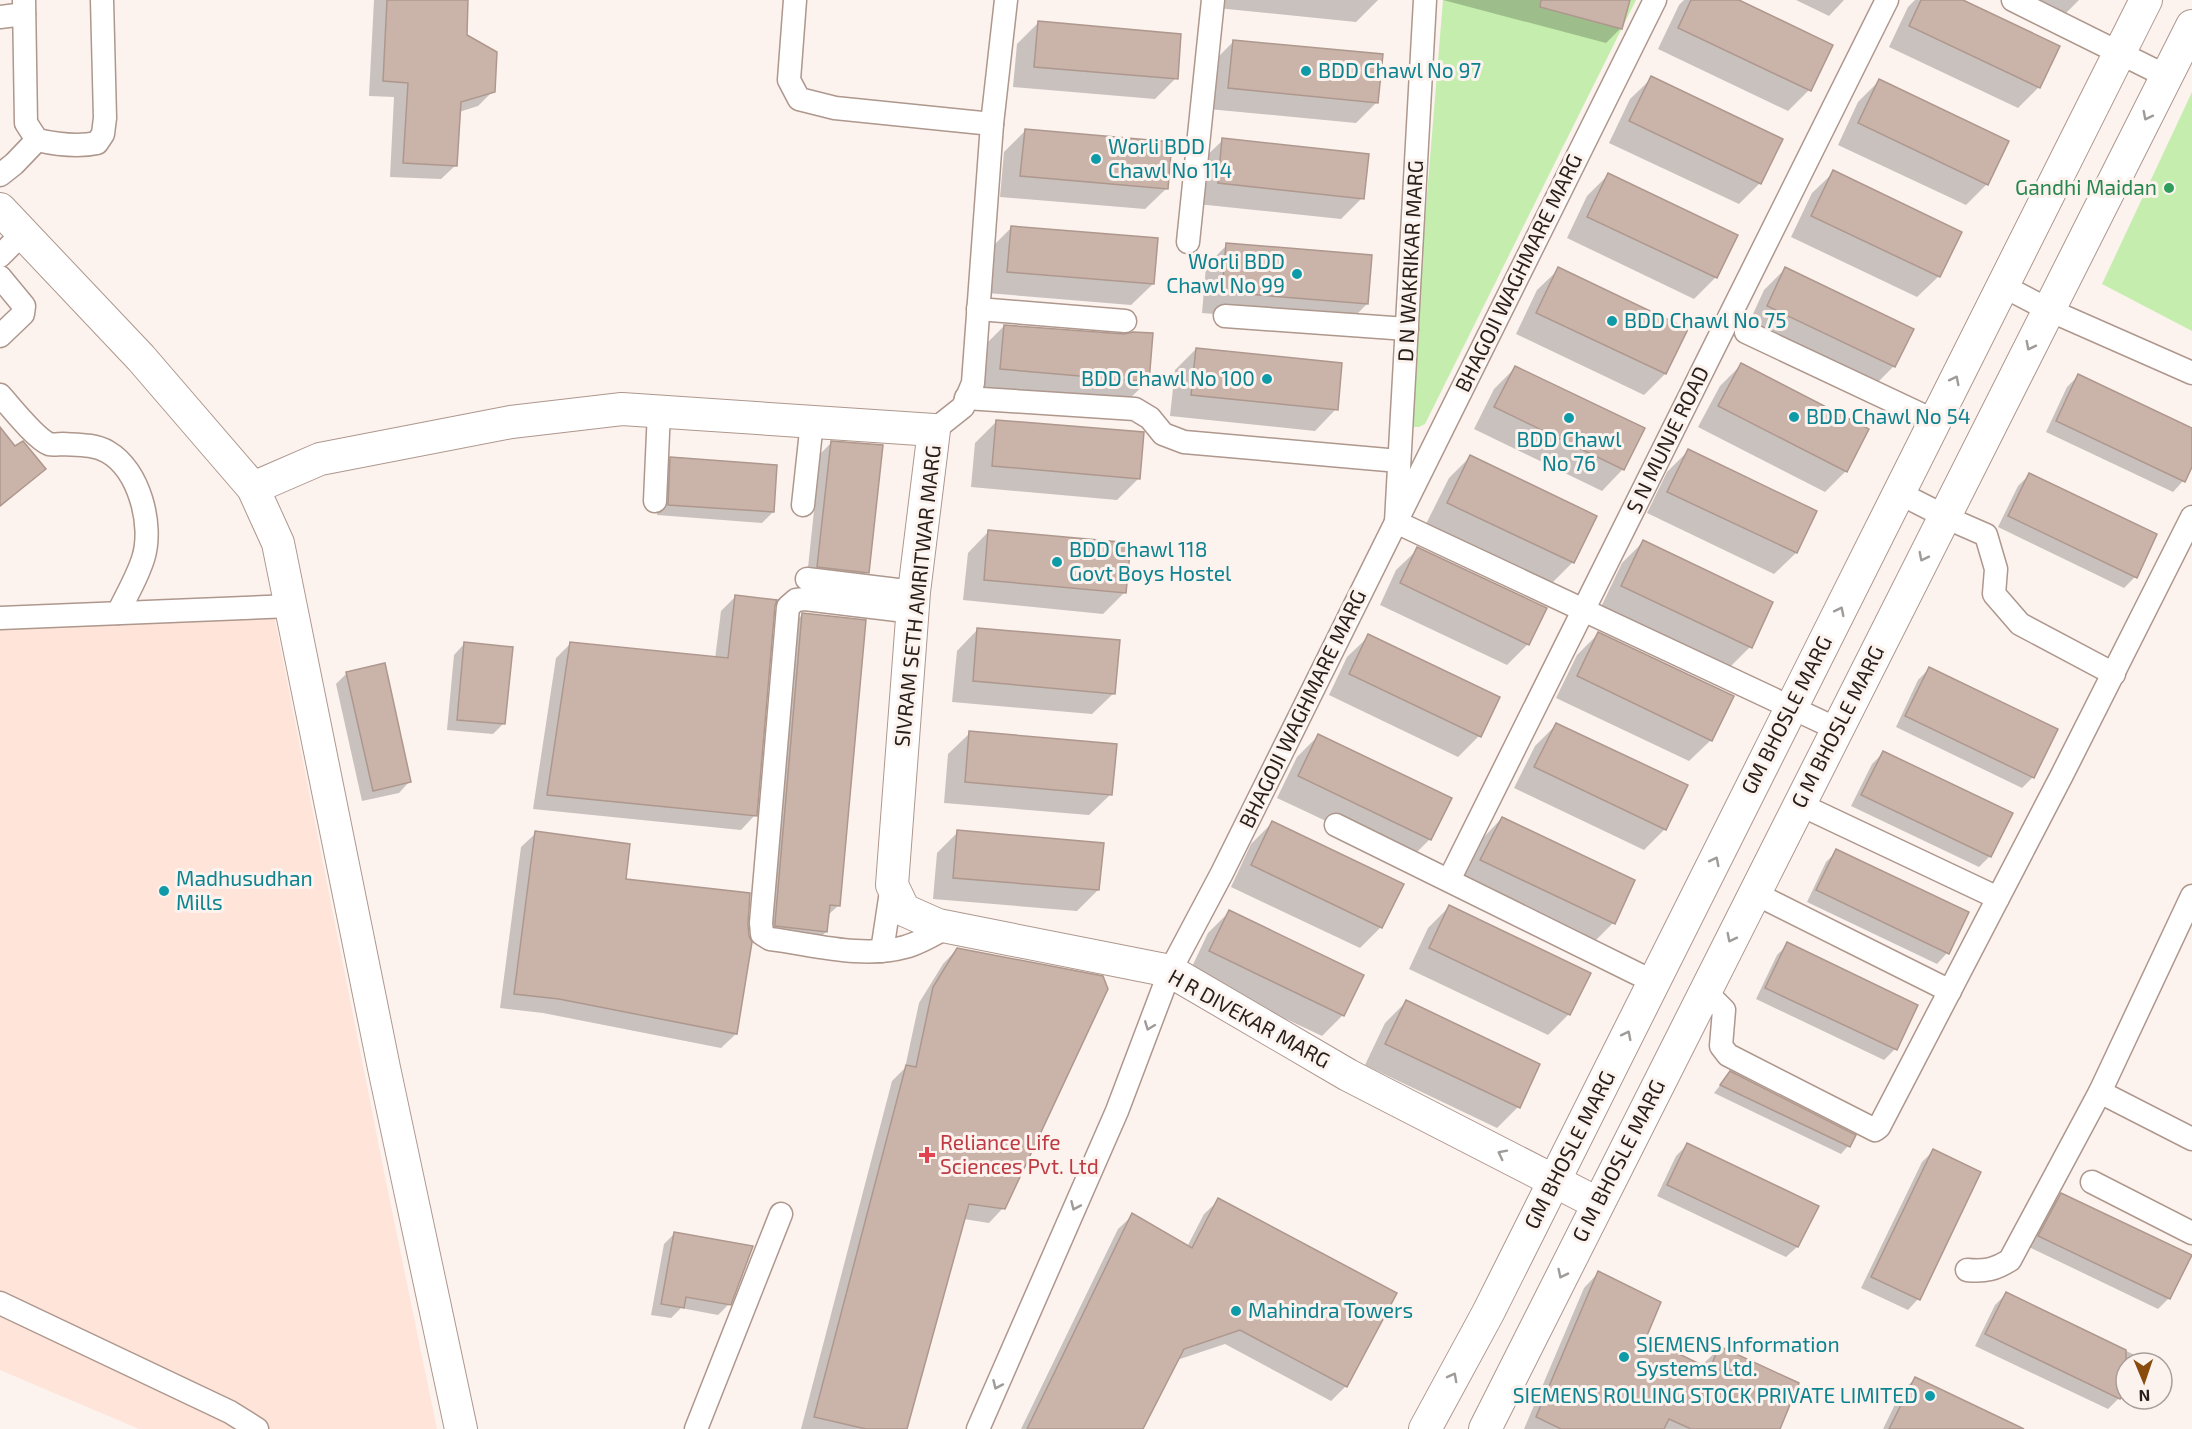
<svg xmlns="http://www.w3.org/2000/svg" width="2192" height="1429" font-family="'Exo 2',sans-serif">
  <rect width="100%" height="100%" fill="#fcf2ee"/>
  <polygon fill="#fee4d9" points="271,600 384,1172 437,1429 139,1429 0,1370 0,611"/>
  <g fill="#c5eeae">
    <polygon points="1443,0 1636,0 1425,424 1419,427 1413,427 1410,422 1409,415"/>
    <polygon points="2192,92 2192,331 2102,284"/>
  </g>
  <g fill="#0003">
    <polygon points="374,0 466,0 465,36 493,91 478,106 459,112 456,165 441,179 390,177 394,97 369,96"/>
    <polygon points="1208,0 1378,0 1356,22 1207,7"/>
    <polygon points="1443,0 1628,0 1621,28 1606,43"/>
    <polygon points="1684,0 1735,0 1809,90 1788,111 1658,49 1679,5"/>
    <polygon points="1796,0 1844,0 1829,16"/>
    <polygon points="1915,0 1960,0 2039,87 2018,108 1889,47 1908,7"/>
    <polygon points="2024,0 2079,0 2061,18"/>
    <polygon points="1038,23 1176,78 1155,99 1013,87 1017,44"/>
    <polygon points="1233,42 1377,102 1356,123 1208,109 1212,63"/>
    <polygon points="1652,78 1760,183 1739,204 1609,143 1630,99"/>
    <polygon points="1879,81 1987,184 1966,205 1838,145 1858,102"/>
    <polygon points="1025,131 1167,188 1145,209 1000,197 1004,152"/>
    <polygon points="1223,140 1362,198 1341,219 1197,204 1201,161"/>
    <polygon points="1834,172 1939,276 1917,297 1791,237 1812,193"/>
    <polygon points="1608,175 1736,235 1716,277 1694,299 1567,238 1587,196"/>
    <polygon points="1012,227 1153,284 1131,305 987,293 990,249"/>
    <polygon points="1227,245 1367,304 1346,325 1202,313 1206,266"/>
    <polygon points="1559,269 1686,330 1665,374 1644,395 1516,334 1537,290"/>
    <polygon points="1785,269 1894,366 1873,387 1747,327 1764,290"/>
    <polygon points="1004,326 1124,336 1148,381 1126,402 979,389 983,347"/>
    <polygon points="1196,349 1336,409 1315,431 1170,416 1175,370"/>
    <polygon points="1741,365 1846,471 1825,492 1698,427 1720,386"/>
    <polygon points="1515,368 1623,469 1602,491 1474,429 1494,389"/>
    <polygon points="2078,376 2192,430 2192,464 2183,481 2173,492 2046,432 2067,387"/>
    <polygon points="997,421 1138,479 1117,500 971,487 975,443"/>
    <polygon points="0,430 15,448 44,469 0,507"/>
    <polygon points="831,443 867,572 856,583 807,577 820,454"/>
    <polygon points="1688,451 1815,511 1796,553 1774,574 1647,513 1667,472"/>
    <polygon points="1470,457 1595,517 1573,562 1551,584 1426,524 1449,478"/>
    <polygon points="671,458 773,512 762,523 657,515 660,469"/>
    <polygon points="2029,475 2135,577 2124,588 1998,527 2018,486"/>
    <polygon points="989,531 1124,593 1103,614 963,600 968,553"/>
    <polygon points="1643,542 1771,603 1750,647 1729,668 1601,607 1622,563"/>
    <polygon points="1418,549 1528,644 1507,665 1380,605 1396,570"/>
    <polygon points="735,597 755,815 741,830 533,809 556,658 570,644 715,659 721,611"/>
    <polygon points="802,615 864,621 839,905 827,916 826,932 811,946 761,940 787,630"/>
    <polygon points="978,629 1114,693 1092,714 952,702 957,651"/>
    <polygon points="1598,634 1711,740 1689,761 1556,698 1577,655"/>
    <polygon points="1369,636 1479,736 1458,757 1329,695 1347,657"/>
    <polygon points="464,644 504,723 493,734 447,730 454,655"/>
    <polygon points="1929,669 2033,777 2022,788 1896,727 1918,680"/>
    <polygon points="347,673 409,782 399,793 362,801 336,684"/>
    <polygon points="1556,725 1665,829 1644,850 1514,788 1535,746"/>
    <polygon points="970,733 1111,794 1089,815 944,803 948,754"/>
    <polygon points="1318,736 1430,839 1409,860 1277,798 1297,757"/>
    <polygon points="1883,753 1990,856 1979,867 1851,806 1872,764"/>
    <polygon points="1502,818 1613,923 1592,944 1460,882 1481,840"/>
    <polygon points="1272,823 1381,927 1360,948 1231,887 1251,844"/>
    <polygon points="958,832 1098,890 1077,911 933,899 937,853"/>
    <polygon points="536,833 624,881 736,1034 721,1048 543,1013 500,1008 521,847"/>
    <polygon points="1837,851 1947,953 1937,964 1807,902 1826,862"/>
    <polygon points="1449,907 1569,1014 1548,1035 1409,969 1428,928"/>
    <polygon points="1229,912 1343,1015 1322,1036 1189,973 1208,933"/>
    <polygon points="1788,944 1895,1049 1884,1060 1756,999 1777,955"/>
    <polygon points="957,949 1003,1208 989,1223 964,1219 906,1429 801,1429 892,1081 905,1068 919,1003 943,964"/>
    <polygon points="1406,1002 1518,1107 1497,1128 1365,1065 1385,1023"/>
    <polygon points="1730,1073 1854,1136 1848,1146 1841,1154 1714,1093"/>
    <polygon points="1687,1145 1797,1247 1786,1257 1657,1196 1676,1156"/>
    <polygon points="1933,1151 1918,1299 1908,1310 1861,1288 1922,1162"/>
    <polygon points="2061,1195 2169,1298 2158,1309 2029,1247 2050,1206"/>
    <polygon points="1219,1200 1395,1294 1345,1387 1331,1401 1225,1344 1177,1360 1141,1429 1021,1429 1118,1229 1133,1215 1187,1247 1204,1214"/>
    <polygon points="675,1233 729,1304 718,1315 681,1308 671,1318 651,1315 664,1244"/>
    <polygon points="1598,1273 1644,1339 1703,1367 1705,1362 1720,1348 1778,1429 1524,1429 1584,1288"/>
    <polygon points="2006,1294 2139,1357 2136,1363 2126,1363 2126,1384 2119,1398 2108,1409 1975,1346 1995,1305"/>
    <polygon points="1915,1379 1995,1429 1883,1429 1901,1392"/>
  </g>
  <g fill="#cab3a9" stroke="#ae988e" stroke-width="1.5">
    <polygon points="387,0 468,0 467,35 497,52 495,92 461,102 457,166 403,163 408,83 383,81"/>
    <polygon points="1541,0 1630,0 1622,29 1540,7"/>
    <polygon points="1691,0 1739,0 1833,45 1811,91 1678,28"/>
    <polygon points="1921,0 1963,0 2060,46 2040,88 1909,26"/>
    <polygon points="1038,21 1181,34 1178,79 1034,67"/>
    <polygon points="1233,40 1383,54 1378,103 1228,88"/>
    <polygon points="1651,76 1783,139 1761,184 1629,121"/>
    <polygon points="1879,79 2009,141 1988,185 1858,123"/>
    <polygon points="1025,129 1172,142 1168,189 1020,176"/>
    <polygon points="1222,138 1369,154 1364,199 1218,183"/>
    <polygon points="1833,170 1962,232 1940,277 1811,216"/>
    <polygon points="1608,173 1738,235 1717,278 1587,217"/>
    <polygon points="1011,226 1158,238 1154,284 1007,272"/>
    <polygon points="1226,243 1372,255 1368,304 1222,292"/>
    <polygon points="1558,267 1688,329 1666,374 1536,313"/>
    <polygon points="1785,267 1914,329 1895,367 1767,306"/>
    <polygon points="1004,325 1124,334 1133,332 1153,333 1149,382 1000,369"/>
    <polygon points="1196,348 1342,363 1338,410 1191,395"/>
    <polygon points="1741,363 1869,429 1847,472 1718,406"/>
    <polygon points="1515,366 1645,428 1624,470 1494,407"/>
    <polygon points="2078,374 2192,428 2192,467 2185,482 2056,421"/>
    <polygon points="996,420 1144,432 1140,479 992,466"/>
    <polygon points="0,427 15,446 23,441 46,469 0,506"/>
    <polygon points="831,441 883,445 869,573 817,567"/>
    <polygon points="1688,449 1817,511 1797,553 1667,492"/>
    <polygon points="1470,455 1597,516 1574,563 1447,503"/>
    <polygon points="670,457 777,465 774,512 668,505"/>
    <polygon points="2029,473 2157,534 2137,578 2008,516"/>
    <polygon points="988,530 1131,543 1126,593 984,580"/>
    <polygon points="1643,540 1773,602 1752,648 1621,586"/>
    <polygon points="1417,547 1547,608 1529,645 1400,583"/>
    <polygon points="735,595 777,600 775,606 757,816 547,795 570,642 728,658"/>
    <polygon points="802,613 866,620 840,906 830,905 827,932 775,926 775,923"/>
    <polygon points="977,628 1120,640 1115,694 973,681"/>
    <polygon points="1598,632 1734,696 1712,741 1577,676"/>
    <polygon points="1368,634 1500,697 1481,737 1349,674"/>
    <polygon points="464,642 513,647 505,724 457,720"/>
    <polygon points="385,663 411,782 373,791 346,672"/>
    <polygon points="1929,667 2058,729 2034,778 1905,716"/>
    <polygon points="1556,723 1688,785 1666,830 1534,767"/>
    <polygon points="969,731 1117,744 1112,795 965,782"/>
    <polygon points="1318,734 1452,798 1431,840 1298,776"/>
    <polygon points="1883,751 2013,813 1991,857 1861,795"/>
    <polygon points="1502,817 1635,880 1615,924 1480,860"/>
    <polygon points="1272,821 1404,884 1382,928 1251,865"/>
    <polygon points="957,830 1104,843 1099,890 953,878"/>
    <polygon points="535,831 630,844 626,879 750,893 748,924 749,936 752,942 737,1034 559,999 514,994"/>
    <polygon points="1836,849 1969,912 1949,954 1816,890"/>
    <polygon points="1449,905 1591,973 1570,1015 1429,948"/>
    <polygon points="1229,910 1364,975 1344,1016 1209,951"/>
    <polygon points="1787,942 1918,1005 1897,1050 1765,988"/>
    <polygon points="957,948 1103,976 1108,989 1005,1209 969,1204 907,1429 866,1429 814,1417 906,1065 916,1067 933,987"/>
    <polygon points="1406,1000 1540,1064 1520,1108 1385,1044"/>
    <polygon points="1730,1071 1856,1135 1850,1147 1720,1085"/>
    <polygon points="1687,1143 1819,1206 1798,1247 1667,1185"/>
    <polygon points="1933,1149 1981,1172 1920,1300 1871,1277"/>
    <polygon points="2061,1193 2192,1255 2170,1299 2038,1236"/>
    <polygon points="1218,1198 1397,1293 1347,1387 1240,1330 1184,1349 1143,1429 1027,1429 1132,1213 1192,1248"/>
    <polygon points="674,1232 753,1246 731,1305 686,1297 684,1308 661,1304"/>
    <polygon points="1598,1271 1661,1302 1646,1338 1710,1369 1719,1346 1799,1383 1780,1429 1691,1429 1669,1419 1664,1429 1561,1429 1536,1417"/>
    <polygon points="2006,1292 2126,1350 2126,1387 2120,1399 1985,1334"/>
    <polygon points="1915,1377 2024,1429 1889,1429"/>
  </g>
  <g fill="none" stroke-linecap="round" stroke-linejoin="round">
    <defs>
      <g id="street">
        <path d="M24,0L26,123L37,140C55,144 78,147 97,143L103,134L105,118L102,0"/>
        <polyline points="795,0 789,80 799,99 835,108 992,124"/>
        <polyline points="1425,0 1396,522 1837,729"/>
        <polyline points="2013,0 2166,76"/>
        <polyline points="0,17 24,14"/>
        <polyline points="0,175 14,164 37,140"/>
        <polyline points="1188,242 1213,0"/>
        <polyline points="0,256 23,233"/>
        <polyline points="0,277 24,306 23,314 0,336"/>
        <polyline points="2003,286 2049,310 2192,373"/>
        <polyline points="978,309 1125,321"/>
        <polyline points="1225,316 1407,329"/>
        <polyline points="1746,332 1935,421"/>
        <path d="M0,395C11,407 35,438 49,444C53,445 59,444 63,444C78,445 94,444 108,452C139,470 154,525 143,559C137,578 126,596 118,613"/>
        <polyline points="966,398 1135,409 1150,418 1163,434 1184,442 1399,461"/>
        <polyline points="934,430 963,407 973,383 992,124 1006,0"/>
        <polyline points="1899,493 1954,521 1986,535 1996,569 1994,594 2020,624 2114,674"/>
        <polyline points="655,501 659,411"/>
        <polyline points="803,505 812,422"/>
        <polyline points="807,579 914,592"/>
        <path d="M897,610L805,599L796,600L788,607L761,923L762,934L770,939C812,944 862,959 905,947C920,943 933,935 947,927"/>
        <polyline points="0,618 291,606"/>
        <polyline points="1799,804 1998,898"/>
        <polyline points="1336,825 1654,982"/>
        <polyline points="1449,880 1887,0"/>
        <polyline points="1754,893 1950,991"/>
        <polyline points="2192,896 2100,1092 2192,1139"/>
        <polyline points="882,951 892,885"/>
        <polyline points="1703,994 1713,999 1724,1010 1721,1046 1728,1055 1875,1130 1879,1127 2062,775 2192,517"/>
        <polyline points="2092,1182 2192,1233"/>
        <path d="M1967,1270C1985,1272 1996,1269 2010,1260L2100,1092"/>
        <polyline points="0,1303 230,1412 257,1429"/>
        <polyline points="696,1429 781,1214"/>
        <polyline points="978,1429 1117,1111 1170,971 1222,873 1655,0"/>
      </g>
      <g id="secondary">
        <polyline points="0,209 141,358 253,488 278,543 384,1068 461,1429"/>
        <polyline points="253,488 320,459 511,422 622,409 934,430 914,592 892,885 904,910 938,925 1170,971 1348,1075 1597,1203"/>
        <polyline points="1425,1429 1488,1313 2146,0"/>
        <polyline points="1485,1429 2192,26"/>
      </g>
    </defs>
    <use href="#street" stroke="#ae978d" stroke-width="25"/>
    <use href="#secondary" stroke="#ae978d" stroke-width="34"/>
    <use href="#street" stroke="#fff" stroke-width="22"/>
    <use href="#secondary" stroke="#fff" stroke-width="32"/>
  </g>
  <defs><path id="oneway-chevron" d="M-2-3.5L2.5 0L-2 3.5" fill="none" stroke-width="1.6" stroke-linecap="round" stroke-linejoin="round" transform="scale(1.5)"/></defs>
  <g stroke="#9f9b99">
    <use href="#oneway-chevron" transform="translate(2147 116) rotate(117)"/>
    <use href="#oneway-chevron" transform="translate(2030 346) rotate(117)"/>
    <use href="#oneway-chevron" transform="translate(1955 380) rotate(-63)"/>
    <use href="#oneway-chevron" transform="translate(1923 557) rotate(117)"/>
    <use href="#oneway-chevron" transform="translate(1840 611) rotate(-63)"/>
    <use href="#oneway-chevron" transform="translate(1715 861) rotate(-63)"/>
    <use href="#oneway-chevron" transform="translate(1731 938) rotate(117)"/>
    <use href="#oneway-chevron" transform="translate(1149 1026) rotate(111)"/>
    <use href="#oneway-chevron" transform="translate(1627 1035) rotate(-63)"/>
    <use href="#oneway-chevron" transform="translate(1502 1154) rotate(-153)"/>
    <use href="#oneway-chevron" transform="translate(1075 1206) rotate(114)"/>
    <use href="#oneway-chevron" transform="translate(1562 1274) rotate(116)"/>
    <use href="#oneway-chevron" transform="translate(1453 1377) rotate(-62)"/>
    <use href="#oneway-chevron" transform="translate(997 1385) rotate(114)"/>
  </g>
  <g fill="#0f9aa8" stroke="#fcf2ee" stroke-width="2">
    <circle cx="1306" cy="71" r="6"/>
    <circle cx="1096" cy="159" r="6"/>
    <circle cx="1297" cy="274" r="6"/>
    <circle cx="1612" cy="321" r="6"/>
    <circle cx="1267" cy="379" r="6"/>
    <circle cx="1794" cy="417" r="6"/>
    <circle cx="1569" cy="418" r="6"/>
    <circle cx="1057" cy="562" r="6"/>
    <circle cx="164" cy="891" r="6"/>
    <circle cx="1236" cy="1311" r="6"/>
    <circle cx="1624" cy="1357" r="6"/>
    <circle cx="1930" cy="1396" r="6"/>
  </g>
  <circle fill="#2e9e5b" stroke="#fcf2ee" stroke-width="2" cx="2169" cy="188" r="6"/>
  <path fill="#e0444e" stroke="#fcf2ee" stroke-width="2" d="M924 1146h6v6h6v6h-6v6h-6v-6h-6v-6h6z"/>
  <g text-anchor="middle" stroke-width="6" stroke-linejoin="round" paint-order="stroke">
    <g font-size="21" fill="#0d838f" stroke="#fcf2ee" text-anchor="start">
      <text x="1318" y="78">BDD Chawl No 97</text>
      <text x="1108" y="154">Worli BDD<tspan x="1108" dy="24">Chawl No 114</tspan></text>
      <text x="1285" y="269" text-anchor="end">Worli BDD<tspan x="1285" dy="24">Chawl No 99</tspan></text>
      <text x="1624" y="328">BDD Chawl No 75</text>
      <text x="1255" y="386" text-anchor="end">BDD Chawl No 100</text>
      <text x="1806" y="424">BDD Chawl No 54</text>
      <text x="1569" y="447" text-anchor="middle">BDD Chawl<tspan x="1569" dy="24">No 76</tspan></text>
      <text x="1069" y="557">BDD Chawl 118<tspan x="1069" dy="24">Govt Boys Hostel</tspan></text>
      <text x="176" y="886">Madhusudhan<tspan x="176" dy="24">Mills</tspan></text>
      <text x="1248" y="1318">Mahindra Towers</text>
      <text x="1636" y="1352">SIEMENS Information<tspan x="1636" dy="24">Systems Ltd.</tspan></text>
      <text x="1918" y="1403" text-anchor="end">SIEMENS ROLLING STOCK PRIVATE LIMITED</text>
    </g>
    <g font-size="21" fill="#27864d" stroke="#fcf2ee" text-anchor="end">
      <text x="2157" y="195">Gandhi Maidan</text>
    </g>
    <g font-size="21" fill="#29201c" stroke="#fcf2ee">
      <text transform="translate(1411 261) rotate(-87)" y="7">D N WAKRIKAR MARG</text>
      <text transform="translate(1519 273) rotate(-64)" y="7">BHAGOJI WAGHMARE MARG</text>
      <text transform="translate(1668 440) rotate(-64)" y="7">S N MUNJE ROAD</text>
      <text transform="translate(918 596) rotate(-84)" y="7">SIVRAM SETH AMRITWAR MARG</text>
      <text transform="translate(1303 709) rotate(-64)" y="7">BHAGOJI WAGHMARE MARG</text>
      <text transform="translate(1787 715) rotate(-63)" y="7">GM BHOSLE MARG</text>
      <text transform="translate(1838 727) rotate(-63)" y="7">G M BHOSLE MARG</text>
      <text transform="translate(1249 1019) rotate(29)" y="7">H R DIVEKAR MARG</text>
      <text transform="translate(1570 1150) rotate(-63)" y="7">GM BHOSLE MARG</text>
      <text transform="translate(1619 1161) rotate(-63)" y="7">G M BHOSLE MARG</text>
    </g>
    <g font-size="21" fill="#be3a42" stroke="#fcf2ee" text-anchor="start">
      <text x="940" y="1150">Reliance Life<tspan x="940" dy="24">Sciences Pvt. Ltd</tspan></text>
    </g>
  </g>
  <g transform="translate(2144 1381) rotate(178)"><circle r="28" fill="#fcf2ee" stroke="#a89e9a" stroke-width="1.5"/>
  <path d="M0-4.5L10 22L0 15L-10 22Z" fill="#894c0c"/>
  <text y="-9" font-size="16" font-weight="bold" text-anchor="middle" fill="#29201c">N</text>
  </g>
</svg>
